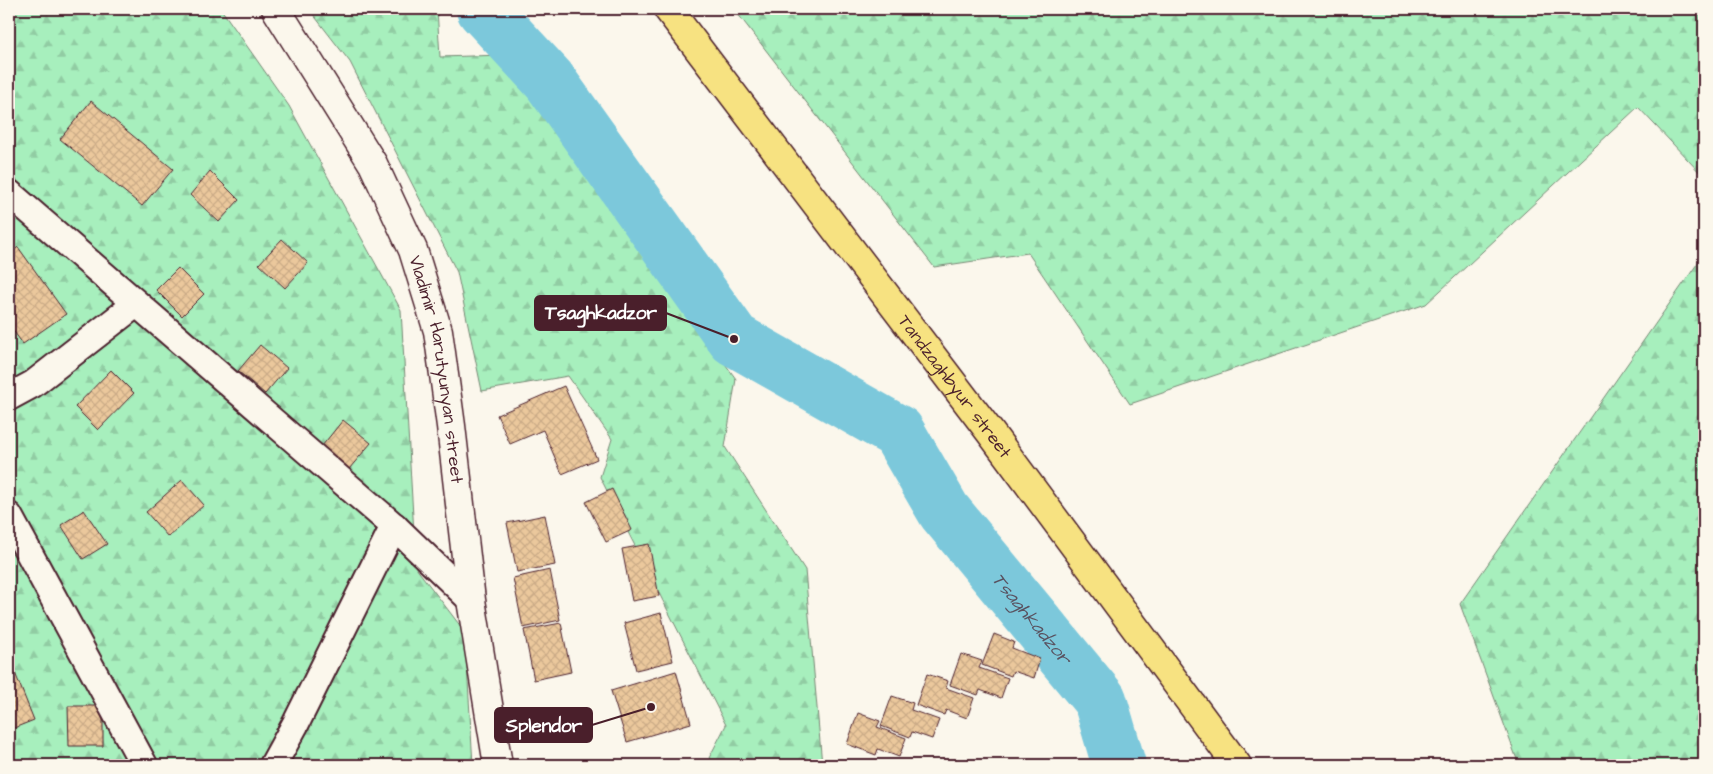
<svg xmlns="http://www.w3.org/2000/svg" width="1713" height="774" font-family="'Architects Daughter',sans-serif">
  <defs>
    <pattern id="forest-firs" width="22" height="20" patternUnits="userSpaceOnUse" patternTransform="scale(1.25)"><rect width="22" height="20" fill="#a7efbd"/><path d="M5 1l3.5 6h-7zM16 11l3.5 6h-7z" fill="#91cca3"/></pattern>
    <pattern id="building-cross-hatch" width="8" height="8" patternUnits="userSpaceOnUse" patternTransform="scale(1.25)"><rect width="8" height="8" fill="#ebc89c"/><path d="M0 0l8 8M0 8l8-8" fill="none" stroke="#cbab87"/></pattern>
  </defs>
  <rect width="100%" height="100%" fill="#fbf7ec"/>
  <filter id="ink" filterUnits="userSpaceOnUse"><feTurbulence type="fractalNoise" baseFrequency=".02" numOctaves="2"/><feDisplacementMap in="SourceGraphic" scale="10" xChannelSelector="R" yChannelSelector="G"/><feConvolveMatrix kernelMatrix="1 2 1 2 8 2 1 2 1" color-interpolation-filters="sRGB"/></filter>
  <g filter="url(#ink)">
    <g fill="url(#forest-firs)" stroke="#788774">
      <polygon points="9,9 221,9 289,106 401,310 416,568 465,632 473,765 9,765"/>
      <polygon points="309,9 437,9 440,57 503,55 736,379 725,447 805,570 822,765 716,765 709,758 726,725 600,477 612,439 568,376 482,391 457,272 350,62"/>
      <polygon points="734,9 1704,9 1704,177 1638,107 1426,304 1130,404 1028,253 934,267"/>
      <polygon points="1704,254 1704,765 1519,765 1460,604"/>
    </g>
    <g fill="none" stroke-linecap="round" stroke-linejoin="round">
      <path stroke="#7cc8db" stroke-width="54" id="s1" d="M483,9L549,80L734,339L898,432L944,511L1100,700L1119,765"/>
    </g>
    <g fill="url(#building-cross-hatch)" stroke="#4a1f2b">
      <polygon points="91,101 173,169 142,206 60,139"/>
      <polygon points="210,171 239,200 219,222 190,195"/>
      <polygon points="282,239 308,263 285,288 259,264"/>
      <polygon points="18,247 66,314 23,344 9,325 9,255"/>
      <polygon points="178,268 204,294 182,316 156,290"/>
      <polygon points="260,345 287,368 265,394 238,371"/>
      <polygon points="111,370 134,393 98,430 75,407"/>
      <polygon points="564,386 597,459 562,474 543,430 510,444 497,415"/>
      <polygon points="343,420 371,443 349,469 322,446"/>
      <polygon points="182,480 204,505 168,537 146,512"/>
      <polygon points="612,489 632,530 606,542 586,502"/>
      <polygon points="84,510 107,544 83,559 61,525"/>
      <polygon points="545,515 555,565 517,572 507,523"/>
      <polygon points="649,544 659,596 632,601 622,549"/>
      <polygon points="550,570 560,620 523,628 513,578"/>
      <polygon points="661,613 673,661 636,670 624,623"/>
      <polygon points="561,623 571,672 534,680 524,630"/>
      <polygon points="994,634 1014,642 1012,648 1040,659 1034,678 1013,671 1011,676 982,665"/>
      <polygon points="961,654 982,661 979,668 1008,678 1001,698 980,690 978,695 950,685"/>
      <polygon points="9,658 34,720 9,730"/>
      <polygon points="676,671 691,723 627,742 611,691"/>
      <polygon points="927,674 948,681 946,688 974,698 967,718 946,710 944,715 916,705"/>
      <polygon points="892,696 913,703 911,710 939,720 932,739 912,732 910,737 881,726"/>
      <polygon points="68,706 103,706 103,746 69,746"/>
      <polygon points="858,713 880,721 877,727 906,738 899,757 878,749 876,755 847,744"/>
    </g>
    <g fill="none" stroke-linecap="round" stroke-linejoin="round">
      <defs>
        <g id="minor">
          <polyline points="9,193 394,526 471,600"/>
          <polyline points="9,397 33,384 136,304"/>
          <polyline points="9,516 144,765"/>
          <polyline points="273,765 296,723 394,526"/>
        </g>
        <g id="secondary">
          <path id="s2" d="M276,9L373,164L413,250L438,331L451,426L471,600L498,765"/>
        </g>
        <g id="primary">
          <path id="s3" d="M668,9L990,432L1237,765"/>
        </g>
      </defs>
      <use href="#minor" stroke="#4a1f2b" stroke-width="30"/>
      <use href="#secondary" stroke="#4a1f2b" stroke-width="31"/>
      <use href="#primary" stroke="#4a1f2b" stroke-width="31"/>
      <use href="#minor" stroke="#fbf7ec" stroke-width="26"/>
      <use href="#secondary" stroke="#fbf7ec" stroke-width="28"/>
      <use href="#primary" stroke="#f7e281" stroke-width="28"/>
    </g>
  </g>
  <g text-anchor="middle" stroke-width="4" stroke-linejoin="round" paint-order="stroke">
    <g font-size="18" fill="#4a1f2b" stroke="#fbf7ec">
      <text dy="6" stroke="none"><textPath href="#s2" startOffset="400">Vladimir Harutyunyan street</textPath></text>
      <text dy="6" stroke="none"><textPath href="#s3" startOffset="474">Tandzaghbyur street</textPath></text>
    </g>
    <g font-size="19" font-style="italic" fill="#595260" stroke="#fbf7ec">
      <text dy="7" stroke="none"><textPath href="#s1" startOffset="834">Tsaghkadzor</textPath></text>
    </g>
  </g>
  <path fill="none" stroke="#4a1f2b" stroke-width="2" d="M734 339L666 313M651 707L592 725"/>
  <g fill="#4a1f2b" stroke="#fbf7ec" stroke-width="2">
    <circle cx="734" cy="339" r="5"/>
    <circle cx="651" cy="707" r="5"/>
  </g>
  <g fill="#4a1f2b" stroke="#4a1f2b" stroke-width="2">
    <rect x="535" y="296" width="131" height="34" rx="5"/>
    <rect x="495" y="708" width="97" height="34" rx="5"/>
  </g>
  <g font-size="19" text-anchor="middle" font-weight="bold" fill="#fff">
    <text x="601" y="319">Tsaghkadzor</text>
    <text x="544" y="732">Splendor</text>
  </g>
  <rect width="1713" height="774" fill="none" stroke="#fbf7ec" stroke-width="30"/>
  <rect x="15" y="15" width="1683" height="744" fill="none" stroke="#4a1f2b" stroke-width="2" filter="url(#ink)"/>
</svg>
